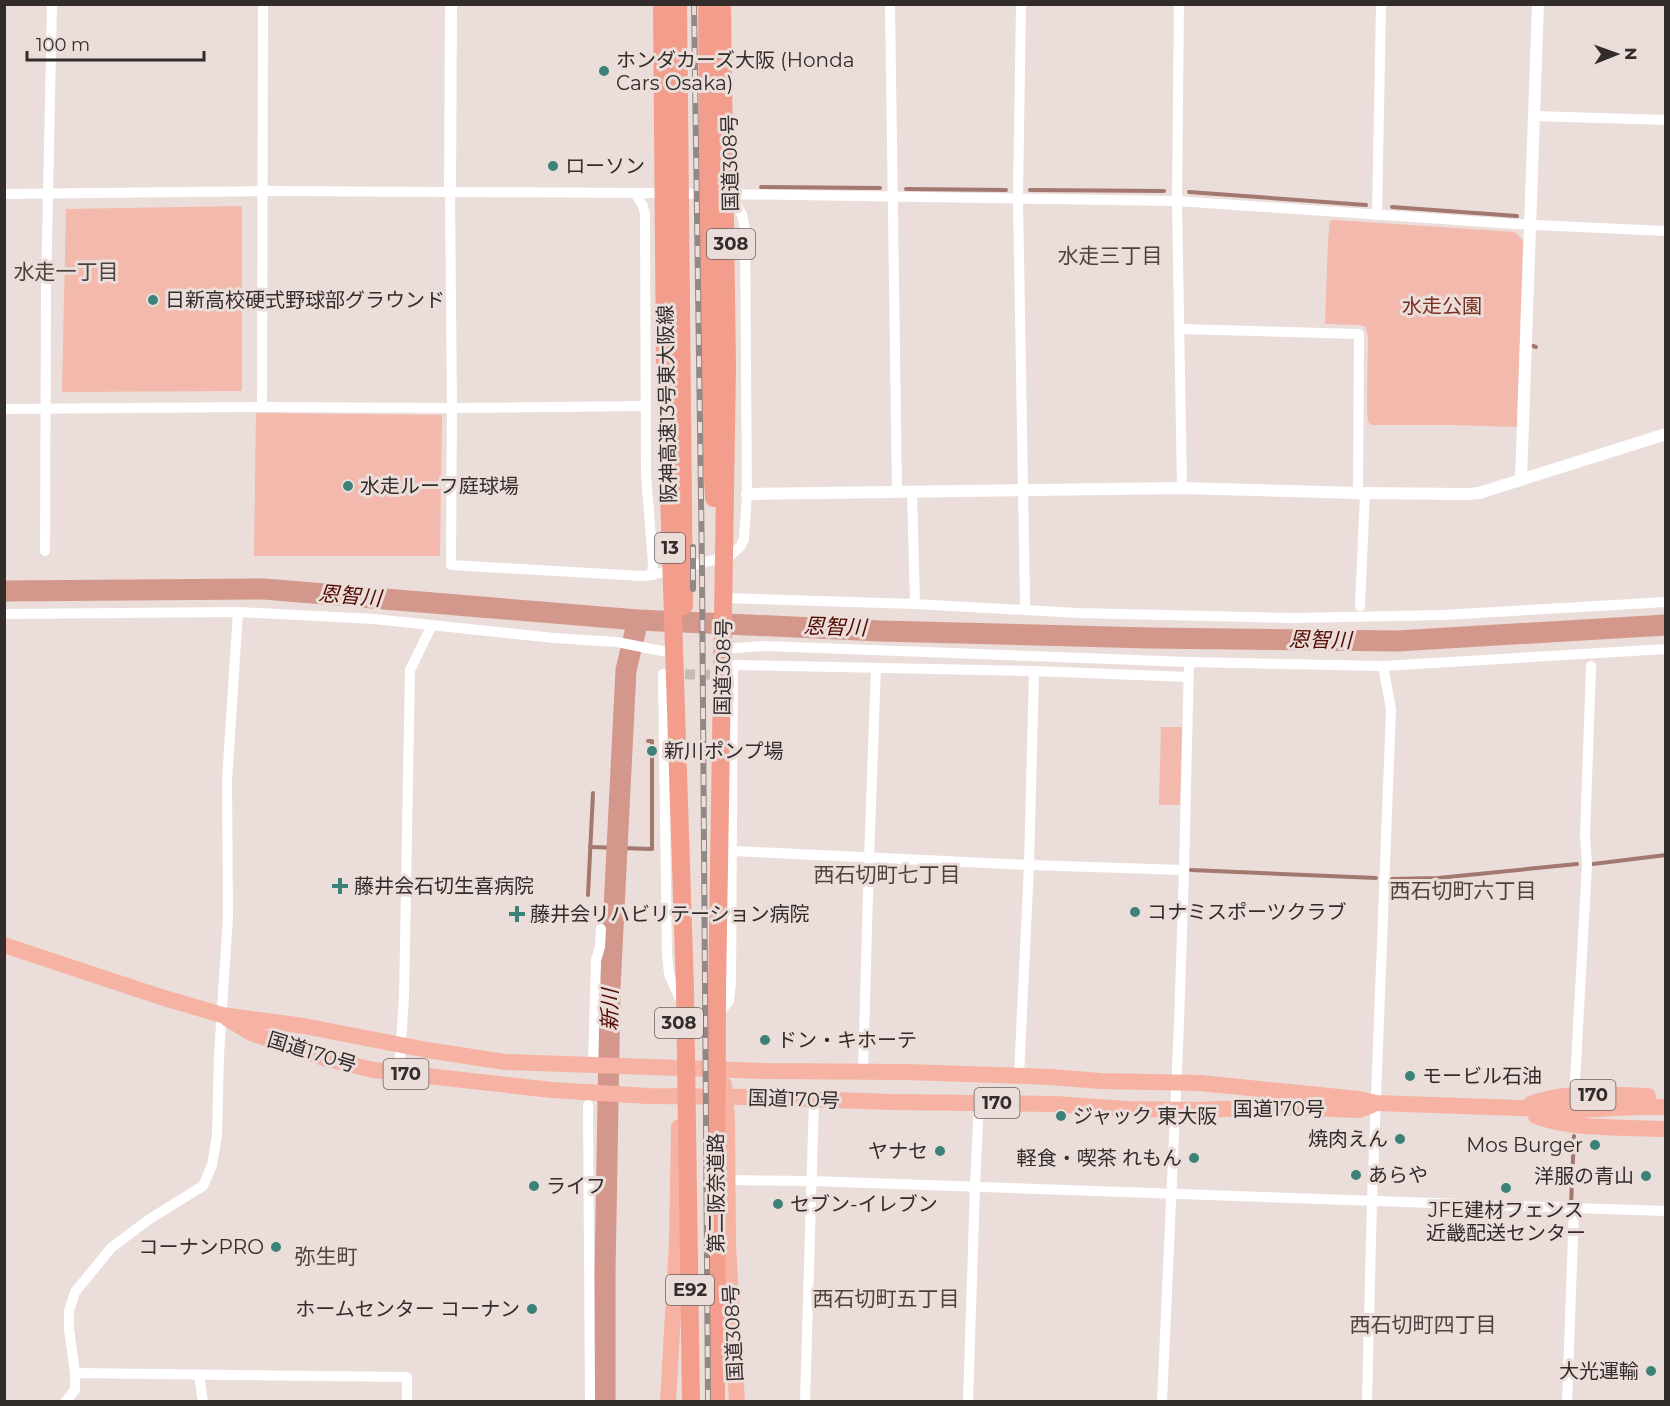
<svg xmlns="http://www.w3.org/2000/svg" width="1670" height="1406" font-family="Montserrat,'Noto Sans JP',sans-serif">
  <rect width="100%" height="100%" fill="#ebddd9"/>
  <g fill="#f2b9ac">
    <polygon points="242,206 242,391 62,392 66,209"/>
    <polygon points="1335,220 1515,232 1523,241 1517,427 1451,425 1371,425 1368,422 1367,409 1368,338 1366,327 1361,325 1325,324 1328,241 1330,221"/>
    <polygon points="256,413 442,415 440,556 254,556"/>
    <polygon points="1161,727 1182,727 1180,805 1159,805"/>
  </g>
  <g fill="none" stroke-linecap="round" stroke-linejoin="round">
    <g stroke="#a3786e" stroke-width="4">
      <polyline points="761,187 880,188"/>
      <polyline points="906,189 1006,190"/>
      <polyline points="1030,190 1164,191"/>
      <polyline points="1189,192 1366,205"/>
      <polyline points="1392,207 1517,216"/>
      <polyline points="1533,346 1536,347"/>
      <polyline points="622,740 628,741"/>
      <polyline points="590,847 652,849 652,741 648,741"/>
      <polyline points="1593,864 1666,855"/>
      <polyline points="1191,870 1376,878"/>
      <polyline points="1392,879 1438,878 1577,864"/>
      <polyline points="588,895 593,793"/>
      <polyline points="1571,1205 1574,1136"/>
    </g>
    <g stroke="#d3988b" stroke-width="21">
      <polyline points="4,591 264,589 638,620 881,631 1149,638 1397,641 1666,625"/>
      <polyline points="605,1402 605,1275 610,988 626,670 638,620"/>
    </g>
    <polyline stroke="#c6bab6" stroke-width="10" stroke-dasharray="10 5" stroke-linecap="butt" points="670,674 726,675"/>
    <g stroke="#fff" stroke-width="10">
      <polyline points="890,4 897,492"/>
      <polyline points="1021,4 1018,198 1025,603"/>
      <polyline points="1179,4 1177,201 1182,488"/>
      <polyline points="1534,116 1666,120"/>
      <polyline points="450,192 452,408 646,406"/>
      <polyline points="635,193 643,206 645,214 646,475 653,563 652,575"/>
      <polyline points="4,194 275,191 439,192 658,193 1177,201 1514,224 1666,231"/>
      <polyline points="1377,215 1381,4"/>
      <polyline points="1180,329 1359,334 1358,493"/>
      <polyline points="262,407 263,4"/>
      <polyline points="4,409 262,407 452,408 451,565 642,576 652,575 730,556 740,547 744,539 747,494 745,229 742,215 731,195"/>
      <polyline points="912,492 915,604"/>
      <polyline points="45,551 46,290 52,4"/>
      <polyline points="724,598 915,604 1078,613 1293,618 1443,615 1666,602"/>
      <polyline points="1360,606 1365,493"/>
      <polyline points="4,614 238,612 374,619 554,638 617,642 672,653"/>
      <polyline points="723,649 765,646 1189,662"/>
      <polyline points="666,674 663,674 667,954 669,974 679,997"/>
      <polyline points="733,851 1029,865 1184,870"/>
      <polyline points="721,1011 729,1001 731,983 733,665 1034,671 1188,677"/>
      <polyline points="593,1066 596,960 600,947 601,929"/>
      <polyline points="863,1072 869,858 876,668"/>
      <polyline points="399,1074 404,997 410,670 432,625"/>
      <polyline points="1019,1075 1029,865 1034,671"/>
      <polyline points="1574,1100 1587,864 1585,836 1591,666"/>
      <polyline points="588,1105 590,1402"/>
      <polyline points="727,1180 812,1181 1574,1208"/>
      <polyline points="75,1373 407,1377 407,1402"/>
      <polyline points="199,1375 203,1402"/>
      <polyline points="65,1402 75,1390 75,1373 69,1329 69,1311 75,1292 111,1248 148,1220 203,1186 212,1165 217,1135 219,1055 228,917 227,780 238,612"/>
      <polyline points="805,1402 814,1099"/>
      <polyline points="968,1402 975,1186 979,1102"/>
      <polyline points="1162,1402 1179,1024 1184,870 1189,662 1383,666 1666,649"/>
      <polyline points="1367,1402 1372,1201 1391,709 1383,666"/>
      <polyline points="1567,1402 1574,1208 1666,1211"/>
    </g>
    <g stroke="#fff" stroke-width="12">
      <polyline points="450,192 451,4"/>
      <polyline points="1521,479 1538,4"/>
      <polyline points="747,494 1182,488 1358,493 1467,494 1479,493 1666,434"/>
    </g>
    <g stroke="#f6b2a3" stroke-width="16">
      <polyline points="4,945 164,998 222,1015 304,1026 427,1050 505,1062 765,1071 906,1072 1051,1077 1100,1081 1200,1083 1359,1099 1376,1103 1574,1110 1637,1107 1666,1107"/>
      <polyline points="228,1019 251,1033 327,1059 373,1070 552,1090 648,1096 749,1097 892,1102 1056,1104 1126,1109 1195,1110 1278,1107 1359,1110 1372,1105"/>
      <polyline points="724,1085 727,1118 728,1246 737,1402"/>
      <path d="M1531,1104C1565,1090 1611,1095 1648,1096"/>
      <path d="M1536,1116C1569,1130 1629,1127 1666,1129"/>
      <polyline points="668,1402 677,1243 679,1127"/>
    </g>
    <g stroke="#f39e8c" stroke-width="18">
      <polyline points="662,4 665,369 685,989 691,1402"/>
      <polyline points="678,4 684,606"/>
      <polyline points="707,4 710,424 714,498"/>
      <polyline points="716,1402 717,991 727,367 722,4"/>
    </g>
    <defs>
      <g id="rail">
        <polyline points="694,4 702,569 708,1402"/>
        <polyline points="693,547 693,589"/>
      </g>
    </defs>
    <use href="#rail" stroke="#928885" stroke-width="6"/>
    <use href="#rail" stroke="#ebddd9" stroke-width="4" stroke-dasharray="11" stroke-linecap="butt"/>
  </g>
  <g fill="#3d8278" stroke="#ebddd9" stroke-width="2">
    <circle cx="604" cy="71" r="6"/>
    <circle cx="553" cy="166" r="6"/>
    <circle cx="153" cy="300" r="6"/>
    <circle cx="348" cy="486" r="6"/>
    <circle cx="652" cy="751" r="6"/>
    <path d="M337 877h6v6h6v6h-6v6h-6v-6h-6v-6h6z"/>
    <circle cx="1135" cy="912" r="6"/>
    <path d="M514 905h6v6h6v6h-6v6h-6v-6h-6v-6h6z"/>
    <circle cx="765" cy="1040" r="6"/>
    <circle cx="1410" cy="1076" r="6"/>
    <circle cx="1061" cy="1116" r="6"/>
    <circle cx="1400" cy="1139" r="6"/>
    <circle cx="1595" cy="1145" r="6"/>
    <circle cx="940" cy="1151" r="6"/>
    <circle cx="1194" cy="1158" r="6"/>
    <circle cx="1356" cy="1175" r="6"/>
    <circle cx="1646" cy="1176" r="6"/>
    <circle cx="534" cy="1186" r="6"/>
    <circle cx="1506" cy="1188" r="6"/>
    <circle cx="778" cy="1204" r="6"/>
    <circle cx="276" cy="1247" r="6"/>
    <circle cx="532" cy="1309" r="6"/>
    <circle cx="1651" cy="1371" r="6"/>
  </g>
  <g text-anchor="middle" stroke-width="6" stroke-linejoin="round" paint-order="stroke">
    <g fill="#ebddd9" stroke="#6a615f" stroke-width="1.5">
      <rect x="707" y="229" width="48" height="30" rx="4.5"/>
      <rect x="655" y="533" width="30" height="30" rx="4.5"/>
      <rect x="655" y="1008" width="48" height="30" rx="4.5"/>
      <rect x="383.5" y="1059" width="45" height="30" rx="4.5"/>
      <rect x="1570.5" y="1080" width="45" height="30" rx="4.5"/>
      <rect x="974.5" y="1088" width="45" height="30" rx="4.5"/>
      <rect x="666" y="1275" width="48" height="30" rx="4.5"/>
    </g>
    <g font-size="18" font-weight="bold" fill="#322c2b">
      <text x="731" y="250">308</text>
      <text x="670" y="554">13</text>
      <text x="679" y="1029">308</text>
      <text x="406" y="1080">170</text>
      <text x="1593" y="1101">170</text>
      <text x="997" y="1109">170</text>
      <text x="690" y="1296">E92</text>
    </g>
    <g font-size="20" fill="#322c2b" stroke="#ebddd9" text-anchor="start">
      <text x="616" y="67">ホンダカーズ大阪 (Honda<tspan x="616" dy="23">Cars Osaka)</tspan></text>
      <text x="565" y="173">ローソン</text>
      <text x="165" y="307">日新高校硬式野球部グラウンド</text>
      <text x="360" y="493">水走ルーフ庭球場</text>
      <text x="664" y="758">新川ポンプ場</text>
      <text x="354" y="893">藤井会石切生喜病院</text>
      <text x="1147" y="919">コナミスポーツクラブ</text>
      <text x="530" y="921">藤井会リハビリテーション病院</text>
      <text x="777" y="1047">ドン・キホーテ</text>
      <text x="1422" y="1083">モービル石油</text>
      <text x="1073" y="1123">ジャック 東大阪</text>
      <text x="1388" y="1146" text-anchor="end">焼肉えん</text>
      <text x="1583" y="1152" text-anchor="end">Mos Burger</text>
      <text x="928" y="1158" text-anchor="end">ヤナセ</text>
      <text x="1182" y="1165" text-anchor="end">軽食・喫茶 れもん</text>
      <text x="1368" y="1182">あらや</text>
      <text x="1634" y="1183" text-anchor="end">洋服の青山</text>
      <text x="546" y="1193">ライフ</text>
      <text x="790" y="1211">セブン-イレブン</text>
      <text x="1506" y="1217" text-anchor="middle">JFE建材フェンス<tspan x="1506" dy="23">近畿配送センター</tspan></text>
      <text x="264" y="1254" text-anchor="end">コーナンPRO</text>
      <text x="520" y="1316" text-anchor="end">ホームセンター コーナン</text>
      <text x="1639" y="1378" text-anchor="end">大光運輸</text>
    </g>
    <g font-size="20" fill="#322c2b" stroke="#ebddd9">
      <text transform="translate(730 163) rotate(-91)" y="7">国道308号</text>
      <text transform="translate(667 404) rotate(-91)" y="7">阪神高速13号東大阪線</text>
      <text transform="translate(723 667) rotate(-89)" y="7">国道308号</text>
      <text transform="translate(312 1052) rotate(17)" y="7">国道170号</text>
      <text transform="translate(794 1099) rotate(2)" y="7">国道170号</text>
      <text x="1279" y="1116">国道170号</text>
      <text transform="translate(716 1193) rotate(-90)" y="7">第二阪奈道路</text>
      <text transform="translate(733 1333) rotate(-93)" y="7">国道308号</text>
    </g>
    <g font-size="20" fill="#772f21" stroke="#ebddd9">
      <text x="1442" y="313">水走公園</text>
    </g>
    <g font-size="21" fill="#4e4240" stroke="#ebddd9">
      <text x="1110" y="263">水走三丁目</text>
      <text x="66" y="279">水走一丁目</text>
      <text x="887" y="882">西石切町七丁目</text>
      <text x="1463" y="898">西石切町六丁目</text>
      <text x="326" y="1264">弥生町</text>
      <text x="886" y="1306">西石切町五丁目</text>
      <text x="1423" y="1332">西石切町四丁目</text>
    </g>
    <g font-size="21" font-style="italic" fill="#520b01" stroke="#ebddd9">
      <text transform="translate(350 596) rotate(5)" y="7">恩智川</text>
      <text transform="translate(835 627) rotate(2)" y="7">恩智川</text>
      <text transform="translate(1320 640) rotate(1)" y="7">恩智川</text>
      <text transform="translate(610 1010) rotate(-89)" y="7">新川</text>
    </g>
  </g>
  <rect width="1670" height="1406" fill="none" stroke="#322c2b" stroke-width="12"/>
  <g transform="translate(1616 54) rotate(89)" stroke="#ebddd9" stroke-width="4.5" paint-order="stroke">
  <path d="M0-4.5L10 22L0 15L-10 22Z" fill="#322c2b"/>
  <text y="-9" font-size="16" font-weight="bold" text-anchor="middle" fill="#322c2b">N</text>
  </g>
  <path d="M27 51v9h177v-9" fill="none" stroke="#322c2b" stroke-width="3"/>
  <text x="36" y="51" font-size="18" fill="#322c2b" stroke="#ebddd9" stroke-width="4.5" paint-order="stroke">100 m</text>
</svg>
